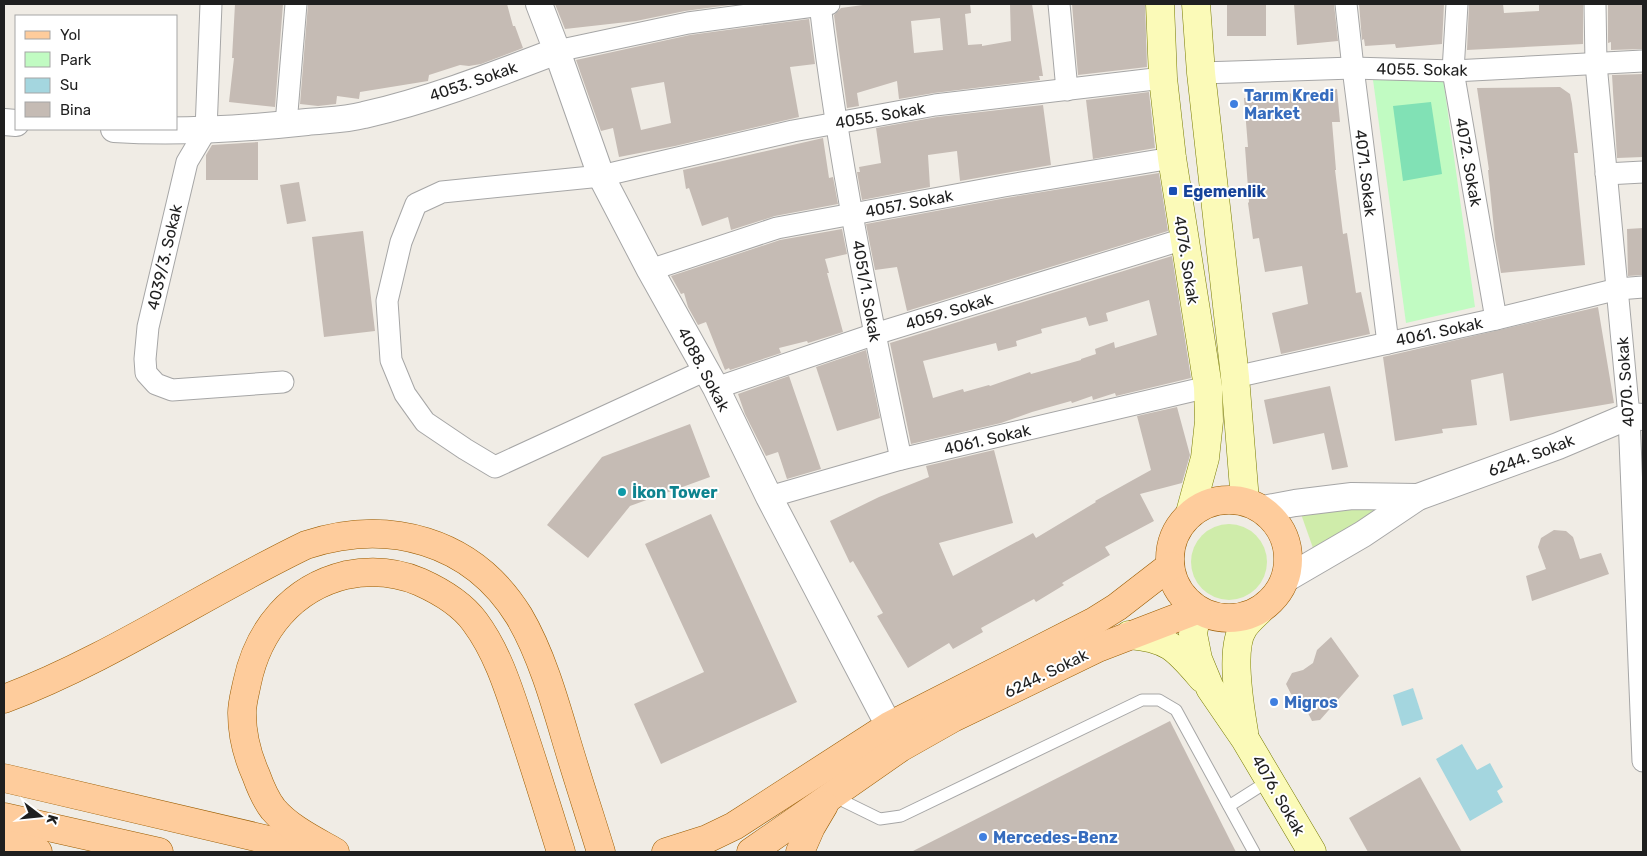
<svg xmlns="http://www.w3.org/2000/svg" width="1647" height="856" font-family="Rubik,sans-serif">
  <rect width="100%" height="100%" fill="#f0ece5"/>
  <g fill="#cfecaa">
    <polygon points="1388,507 1313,548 1301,514"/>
    <circle cx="1229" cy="562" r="38"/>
  </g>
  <polygon fill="#c1fbc2" points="1443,78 1475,307 1406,323 1373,80"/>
  <polygon fill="#81e1b5" points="1431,102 1442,174 1403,181 1393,106"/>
  <g fill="#a4d6df">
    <polygon points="1413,688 1423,719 1402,726 1393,695"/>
    <polygon points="1462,744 1477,770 1490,763 1503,787 1497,791 1503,802 1470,821 1436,759"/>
  </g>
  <g fill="#c5bbb4" fill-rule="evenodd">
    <polygon points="235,4 283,4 275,107 229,102 234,58 232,58"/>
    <polygon points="308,4 507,4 513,26 515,26 523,48 481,64 469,66 460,65 429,75 428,81 360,92 359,99 337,96 336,104 318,106 300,104"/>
    <polygon points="555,4 737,4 685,11 636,21 565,29"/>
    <path d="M870,4H970L971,13L965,14L968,45L982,44V46L1011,41L1010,4H1032L1043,76H1039L1040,80L934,93L899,99L897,81L857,93L859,106L847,108L834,15L841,8ZM940,18L943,50L914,53L911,21Z"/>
    <polygon points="1072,4 1145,4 1147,67 1078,75"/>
    <rect x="1227" y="4" width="39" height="32"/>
    <polygon points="1294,4 1334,4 1338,41 1297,45"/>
    <polygon points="1359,4 1444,4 1442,44 1396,48 1395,44 1365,46 1364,39 1362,40"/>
    <polygon points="1469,4 1503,4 1504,13 1539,11 1539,4 1583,4 1583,44 1467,50"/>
    <polygon points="1608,4 1643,4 1643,49 1611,50 1611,42 1608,43"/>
    <path d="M809,19L815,64L790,67L799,117L675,146L619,157L613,128L601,131L576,60L690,35ZM664,82L671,123L641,130L631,88Z"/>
    <polygon points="1643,74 1643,157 1617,158 1612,75"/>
    <polygon points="1560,87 1570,94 1572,104 1578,153 1574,153 1585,265 1501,273 1495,239 1488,170 1489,170 1477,88"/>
    <polygon points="1337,89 1340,122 1332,122 1336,170 1335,170 1343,234 1347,233 1356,293 1361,292 1370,334 1281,354 1272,313 1308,304 1302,266 1265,272 1259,238 1253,239 1248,203 1249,202 1245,147 1248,147 1244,98"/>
    <polygon points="1149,92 1155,148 1093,159 1086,100"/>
    <polygon points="1043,105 1051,165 960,181 957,151 928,155 930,187 862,200 857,172 860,172 859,167 881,163 876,128 937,117"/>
    <polygon points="823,138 829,178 833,177 838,204 775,216 731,230 728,217 702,226 689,188 686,189 683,170"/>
    <polygon points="258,142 258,180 206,180 206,155 212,145"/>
    <polygon points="1159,173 1168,231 907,311 897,267 875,270 866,224 1006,198"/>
    <polygon points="299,182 306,221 287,224 280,185"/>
    <polygon points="1643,228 1643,275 1628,276 1627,229"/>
    <polygon points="842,229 847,254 825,259 829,273 827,273 843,332 808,343 807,341 779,348 781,353 730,370 729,368 725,370 706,322 698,325 688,307 684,293 681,294 671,276 780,240"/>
    <polygon points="363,231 375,331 324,337 312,237"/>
    <path d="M1172,256L1191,378L1116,396L1115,393L1093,400L1092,396L1072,403L1071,401L1032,412L1001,423L911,444L890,343ZM1149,300L1157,335L1115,348L1114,342L1095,349L1096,354L1081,359V360L1031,374L1030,372L990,386L989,385L964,392L963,389L933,398L923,361L996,343L998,351L1017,346L1016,341L1042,333L1041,329L1086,317L1089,326L1108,321L1106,313Z"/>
    <polygon points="1598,307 1614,403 1510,421 1503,373 1471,380 1477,425 1442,429 1443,433 1395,441 1383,357"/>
    <polygon points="866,350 880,418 837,431 816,367"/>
    <polygon points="789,376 821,469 787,479 778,452 766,456 745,414 738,394"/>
    <polygon points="1330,386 1348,467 1332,470 1324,433 1273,444 1264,400"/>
    <polygon points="1177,407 1190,455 1182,483 1140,494 1154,521 1105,547 1110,555 1062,583 1064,585 1036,602 1034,599 981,628 983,632 953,649 949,643 908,668 877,616 883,613 853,561 850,563 830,521 879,497 929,477 926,466 994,450 1013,523 939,543 953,576 1033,533 1036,538 1096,502 1095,501 1151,470 1137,416"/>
    <polygon points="690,424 710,477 630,506 588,558 547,525 602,457"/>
    <polygon points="711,514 797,702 661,764 634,704 704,672 645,544"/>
    <polygon points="1554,530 1566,531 1573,537 1580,559 1601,553 1609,574 1532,601 1526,576 1546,569 1538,547 1541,538"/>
    <polygon points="1331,637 1359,676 1320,720 1312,721 1302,701 1291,694 1286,684 1292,673 1303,670 1313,663 1317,650"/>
    <polygon points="1170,721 1236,852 911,852"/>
    <polygon points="1420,777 1462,852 1368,852 1349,818"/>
  </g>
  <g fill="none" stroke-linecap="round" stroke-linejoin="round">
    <defs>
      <g id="service">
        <polyline points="833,796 880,819 901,816 1142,700 1159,700 1176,710 1254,852"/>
        <polyline points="1229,806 1270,780"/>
      </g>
      <g id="minor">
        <polyline points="211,4 206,130 187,162 148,327 145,359 146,373 156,384 172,390 283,382"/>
        <path d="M820,4C838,157 869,308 901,459"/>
        <polyline points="1059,4 1067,90"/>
        <polyline points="1346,4 1353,68 1388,343"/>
        <polyline points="1457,4 1453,71 1496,319"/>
        <polyline points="1595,4 1596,64 1629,416 1643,761"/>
        <polyline points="557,51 688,23 829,4"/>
        <polyline points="1201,73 1353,68 1453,71 1643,61"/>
        <polyline points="286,124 296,4"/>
        <polyline points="1606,174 1643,172"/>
        <polyline points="650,270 777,228 1004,186 1172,158"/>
        <polyline points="706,370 495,467 465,449 425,422 405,394 391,360 387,301 401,242 416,204 442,192 601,176 793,131 935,105 1163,78"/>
        <polyline points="1235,377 1496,319 1618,289 1643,287"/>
        <polyline points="716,388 875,334 1184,239"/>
        <polyline points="769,497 901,459 1208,387"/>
      </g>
      <g id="tertiary">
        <polyline points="539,4 557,51 601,176 650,270 716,388 769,497 889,726"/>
        <polyline points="4,122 16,123"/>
        <path d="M114,129C179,133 243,129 307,122C326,120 345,120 364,115C430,100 494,75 557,51"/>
        <polyline points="1263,509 1295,503 1352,496 1418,497"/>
        <polyline points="1284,580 1363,534 1418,497 1558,446 1629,416 1643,417"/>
      </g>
      <g id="secondary">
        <polyline points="1160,4 1163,78 1172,158 1208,387 1209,421 1205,458 1190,513"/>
        <polyline points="1196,4 1201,73 1235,377 1245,501"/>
        <polyline points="1197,610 1193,634 1198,659 1210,688 1245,739 1312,852"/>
        <path d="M1129,635C1169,638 1177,649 1202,678"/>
        <path d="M1244,732C1240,707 1229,648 1244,627C1248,621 1255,615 1260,610"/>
      </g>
      <g id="primary">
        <circle cx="1229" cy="559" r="59"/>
        <path d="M4,699C110,659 204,594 306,545C388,518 472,540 519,616C541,653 555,702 567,743C578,780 590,816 601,852"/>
        <polyline points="4,778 320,852"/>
        <polyline points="4,817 159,852"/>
        <polyline points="4,844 38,852"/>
        <path d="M335,852C314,840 289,828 273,809C266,800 260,786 256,775C247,755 242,735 242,713C242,703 245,693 247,683C258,630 292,588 346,575C371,570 397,572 420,582C440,591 462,604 475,622C498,653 509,690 521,726C535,768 548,810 561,852"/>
        <polyline points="666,852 707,839 734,826 889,726 1093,622 1117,607 1170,566"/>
        <polyline points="751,852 900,748 953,718 1098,648 1197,610"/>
        <polyline points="800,852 811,827 824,805"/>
      </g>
    </defs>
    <use href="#service" stroke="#a6a6a6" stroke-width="13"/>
    <use href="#minor" stroke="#a6a6a6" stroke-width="23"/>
    <use href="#tertiary" stroke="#a6a6a6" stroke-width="28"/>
    <use href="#secondary" stroke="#777b02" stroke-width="29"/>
    <use href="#primary" stroke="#9a5c00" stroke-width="29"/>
    <use href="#service" stroke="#fff" stroke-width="11"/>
    <use href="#minor" stroke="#fff" stroke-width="21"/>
    <use href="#tertiary" stroke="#fff" stroke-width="26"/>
    <use href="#secondary" stroke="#fbfab8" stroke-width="28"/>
    <use href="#primary" stroke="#fecc9c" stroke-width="28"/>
  </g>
  <g fill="#3f7fe0" stroke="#fff" stroke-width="2">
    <circle cx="1234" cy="104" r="5"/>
    <circle cx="1274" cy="702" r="5"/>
    <circle cx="983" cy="837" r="5"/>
  </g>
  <rect fill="#1a4fb4" stroke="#fff" stroke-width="2" x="1168" y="186" width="10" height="10" rx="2.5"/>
  <circle fill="#0f9aa8" stroke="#fff" stroke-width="2" cx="622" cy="492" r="5"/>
  <g text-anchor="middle" stroke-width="4" stroke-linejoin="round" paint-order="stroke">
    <g font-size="16" fill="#1f1f1f" stroke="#fff">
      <text transform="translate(1422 69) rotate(1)" y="6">4055. Sokak</text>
      <text transform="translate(473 81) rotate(-19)" y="6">4053. Sokak</text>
      <text transform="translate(880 115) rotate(-10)" y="6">4055. Sokak</text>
      <text transform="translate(1469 162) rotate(80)" y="6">4072. Sokak</text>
      <text transform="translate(1366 173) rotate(83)" y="6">4071. Sokak</text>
      <text transform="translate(909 203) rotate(-11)" y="6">4057. Sokak</text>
      <text transform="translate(164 257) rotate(-77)" y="6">4039/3. Sokak</text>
      <text transform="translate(1187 260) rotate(81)" y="6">4076. Sokak</text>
      <text transform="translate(867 291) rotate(80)" y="6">4051/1. Sokak</text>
      <text transform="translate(949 311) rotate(-17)" y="6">4059. Sokak</text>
      <text transform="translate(1439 331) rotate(-12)" y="6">4061. Sokak</text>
      <text transform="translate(704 369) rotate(62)" y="6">4088. Sokak</text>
      <text transform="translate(1625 382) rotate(-94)" y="6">4070. Sokak</text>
      <text transform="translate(987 439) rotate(-13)" y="6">4061. Sokak</text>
      <text transform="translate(1531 455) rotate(-21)" y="6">6244. Sokak</text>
      <text transform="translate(1046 673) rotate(-26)" y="6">6244. Sokak</text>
      <text transform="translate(1279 795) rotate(60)" y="6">4076. Sokak</text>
    </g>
    <g font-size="16" font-weight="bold" fill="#366cbe" stroke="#fff" text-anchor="start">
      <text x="1244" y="101">Tarım Kredi<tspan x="1244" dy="18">Market</tspan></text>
      <text x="1284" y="708">Migros</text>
      <text x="993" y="843">Mercedes-Benz</text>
    </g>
    <g font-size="16" font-weight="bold" fill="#164399" stroke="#fff" text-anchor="start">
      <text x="1183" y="197">Egemenlik</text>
    </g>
    <g font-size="16" font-weight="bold" fill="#0d838f" stroke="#fff" text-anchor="start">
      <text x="632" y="498">İkon Tower</text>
    </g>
  </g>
  <rect width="1647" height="856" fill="none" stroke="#1f1f1f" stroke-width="10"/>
  <rect x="15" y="15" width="162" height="115" fill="#ffffff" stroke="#a5a5a5"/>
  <rect x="25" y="31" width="25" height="8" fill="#fecc9c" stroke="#a5a5a5"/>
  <text x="60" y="40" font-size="15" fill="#1f1f1f">Yol</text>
  <rect x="25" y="52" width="25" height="15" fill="#c1fbc2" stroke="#a5a5a5"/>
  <text x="60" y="65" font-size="15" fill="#1f1f1f">Park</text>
  <rect x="25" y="78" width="25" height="15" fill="#a4d6df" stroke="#a5a5a5"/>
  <text x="60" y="90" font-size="15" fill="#1f1f1f">Su</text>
  <rect x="25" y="102" width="25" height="15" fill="#c5bbb4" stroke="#a5a5a5"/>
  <text x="60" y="115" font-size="15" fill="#1f1f1f">Bina</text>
  <g transform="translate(40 816) rotate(106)" stroke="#ffffff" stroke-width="4" paint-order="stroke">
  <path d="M0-4L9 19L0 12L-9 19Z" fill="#1f1f1f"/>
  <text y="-8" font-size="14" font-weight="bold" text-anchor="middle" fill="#1f1f1f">K</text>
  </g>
</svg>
